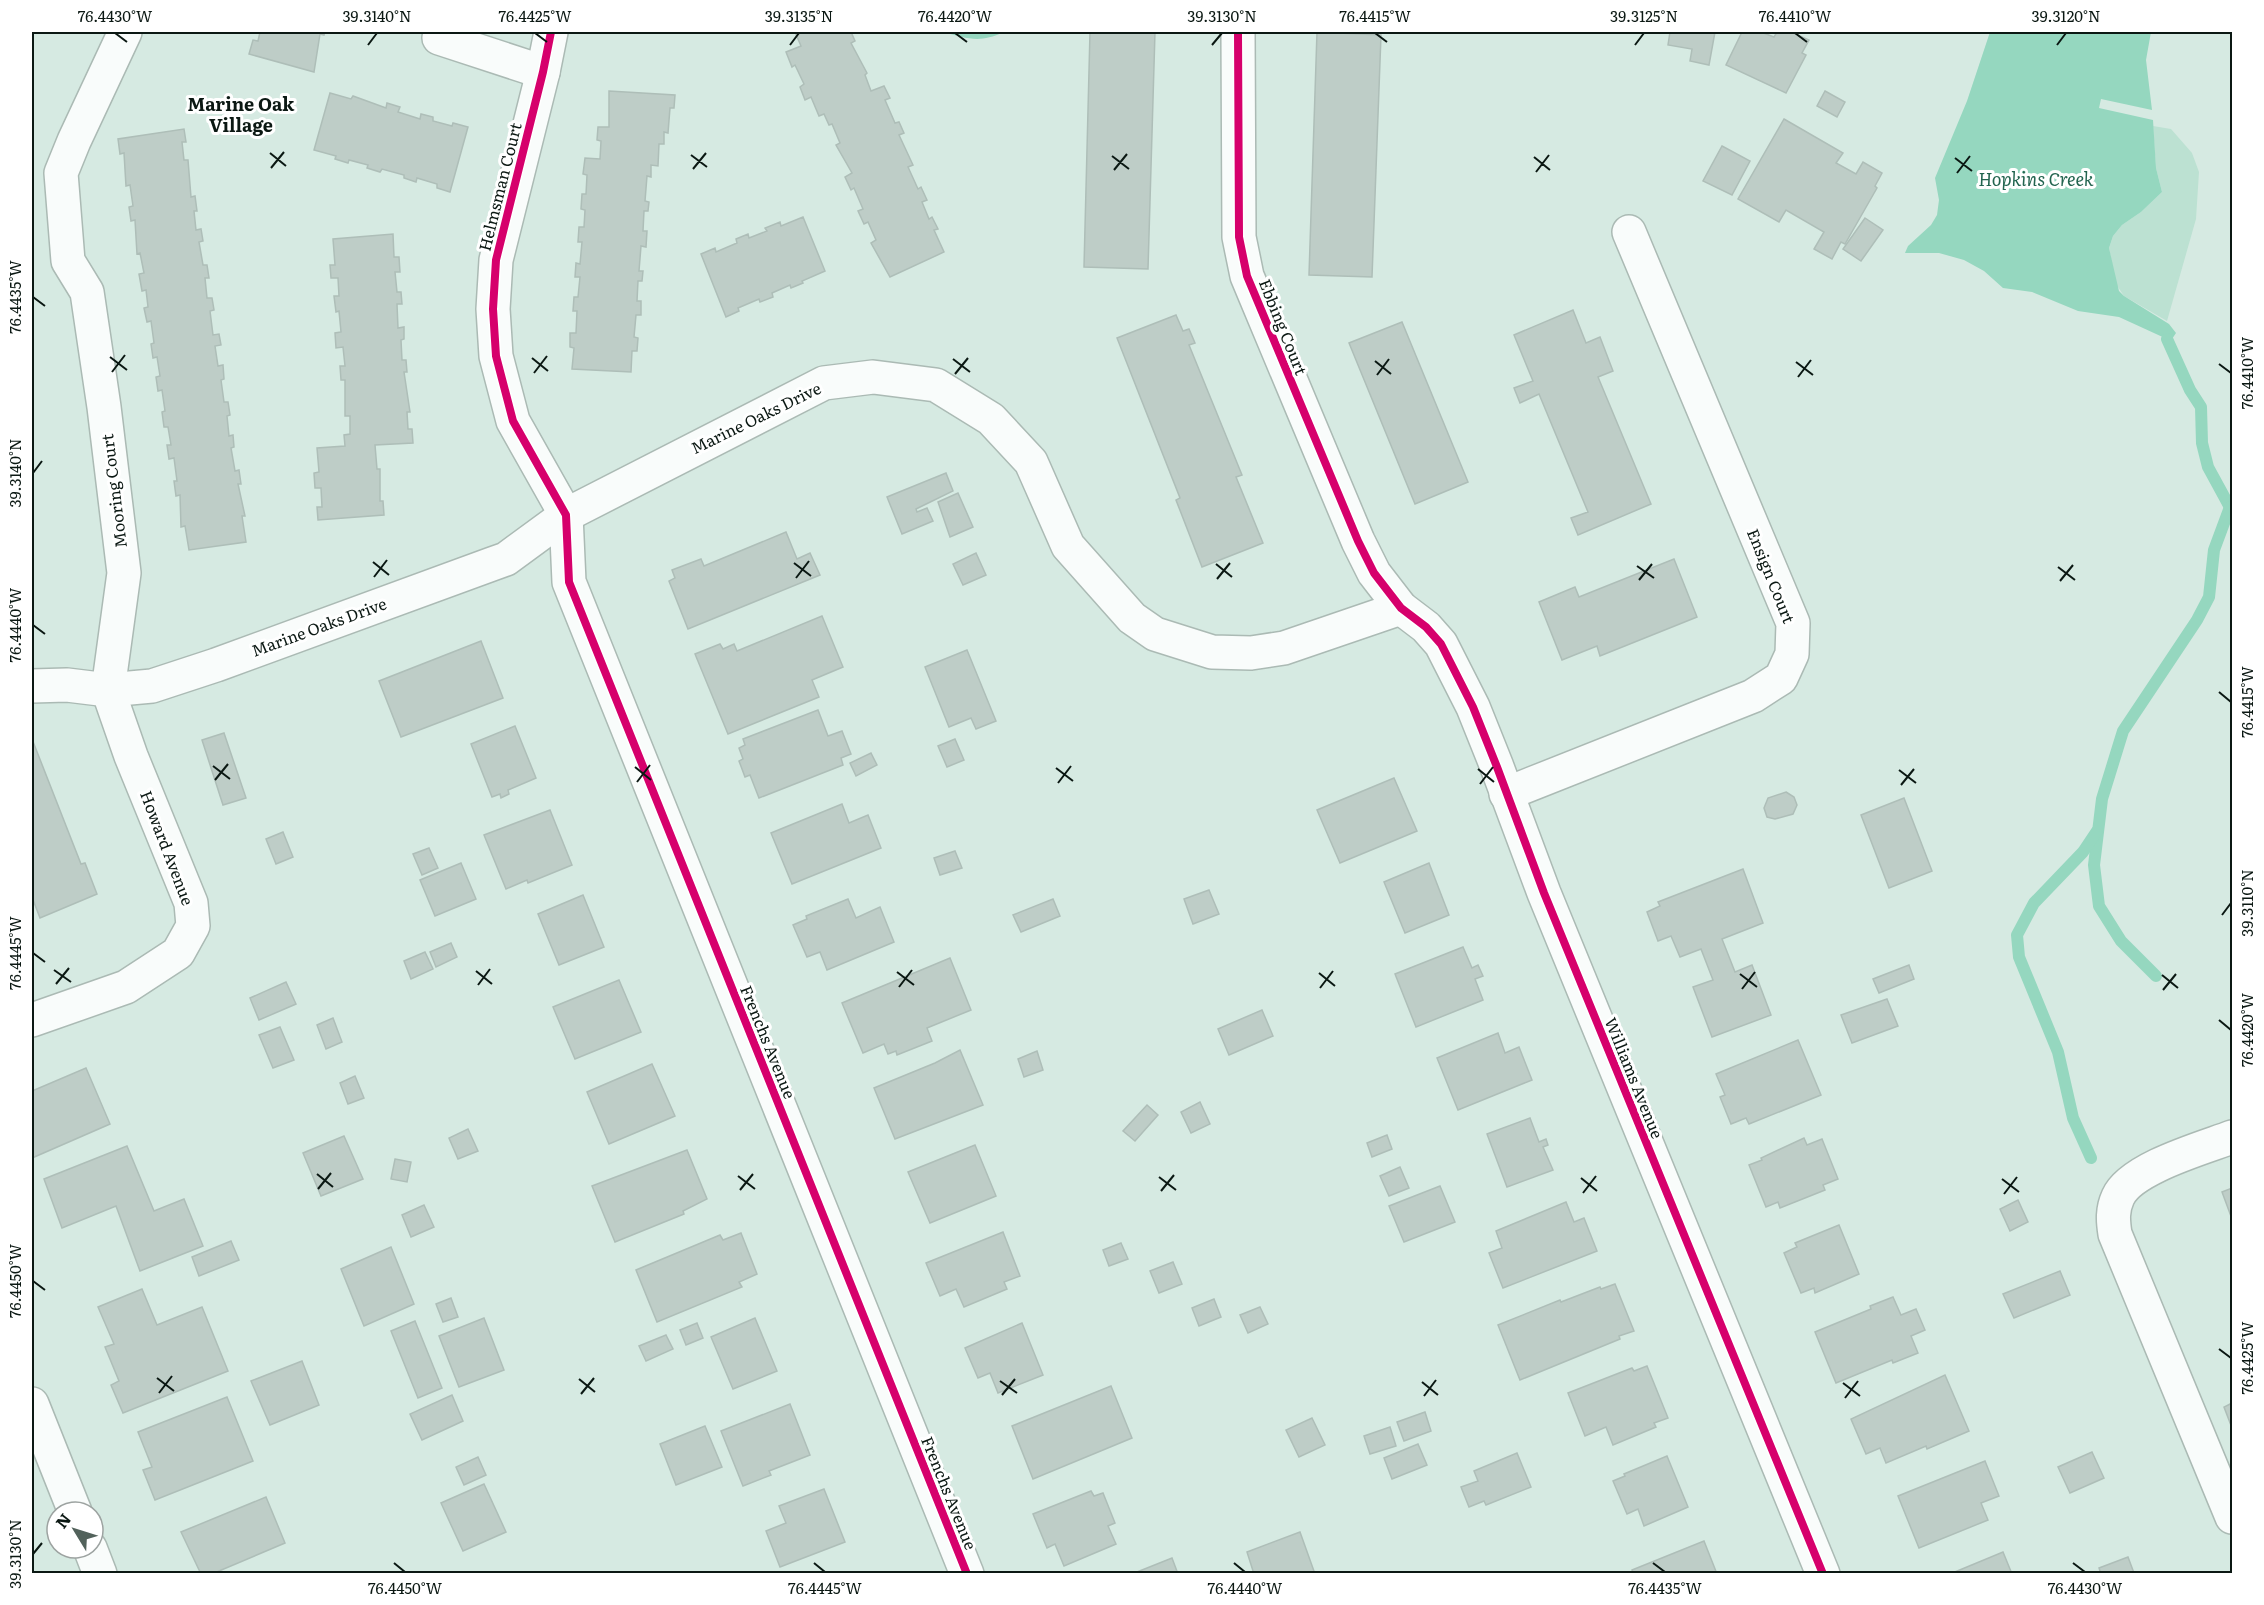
<svg xmlns="http://www.w3.org/2000/svg" width="2264" height="1605" font-family="Literata,serif">
  <rect width="100%" height="100%" fill="#d6eae2"/>
  <polygon fill="#bce1d2" points="2153,126 2171,129 2192,153 2199,172 2196,219 2167,321 2124,296 2116,284 2109,248 2113,236 2122,225 2141,212 2162,192 2156,168"/>
  <g fill="#95d7bf">
    <path d="M942,32H1004C978,44 968,38 942,32Z"/>
    <polygon points="1990,32 2151,32 2146,60 2152,110 2101,99 2099,108 2153,120 2156,168 2162,192 2141,212 2122,225 2113,236 2109,248 2119,291 2124,296 2169,324 2176,333 2172,339 2167,339 2119,317 2078,311 2032,292 2003,288 1984,271 1964,260 1939,253 1905,253 1908,246 1931,225 1937,215 1939,200 1935,178 1967,101"/>
  </g>
  <g fill="none" stroke-linecap="round" stroke-linejoin="round">
    <g stroke="#95d7bf" stroke-width="12">
      <polyline points="2167,339 2190,390 2201,407 2202,443 2208,467 2232,511"/>
      <polyline points="2156,976 2121,941 2099,906 2094,865 2102,799 2123,731 2197,620 2209,597 2214,550 2230,507"/>
      <polyline points="2091,1158 2073,1118 2058,1052 2019,957 2017,935 2034,903 2083,852 2097,831"/>
    </g>
  </g>
  <g fill="#becdc7" stroke="#aebeb8" stroke-width="1.5">
    <polygon points="260,32 325,32 324,35 320,34 314,72 249,54 253,40 258,41"/>
    <polygon points="795,32 851,32 855,41 851,43 867,73 865,75 871,91 884,86 890,98 885,100 895,123 899,122 904,133 899,135 913,165 908,167 918,189 921,187 927,200 922,202 929,219 932,217 938,229 934,230 944,252 890,277 871,243 876,240 868,222 864,224 858,211 863,209 854,188 851,190 845,177 852,173 836,145 840,143 832,124 829,125 824,114 819,116 811,97 805,100 800,87 804,84 795,65 792,67 786,52 801,46"/>
    <polygon points="1090,32 1155,32 1148,269 1084,267"/>
    <polygon points="1317,32 1381,35 1372,277 1309,275"/>
    <polygon points="1670,32 1715,32 1709,65 1690,61 1692,49 1668,45"/>
    <polygon points="1742,32 1761,32 1774,37 1777,32 1791,32 1809,40 1802,53 1806,55 1786,93 1726,65"/>
    <polygon points="609,91 675,95 674,108 670,108 668,133 664,132 664,144 659,144 658,166 651,165 651,177 647,176 645,201 649,202 648,211 644,211 643,231 647,231 646,247 641,246 639,271 643,271 642,281 638,281 637,301 641,301 641,315 636,315 634,337 638,338 637,351 632,351 631,372 572,369 574,348 570,347 570,333 576,333 577,311 573,311 574,297 578,297 580,277 575,277 576,263 580,264 582,242 578,242 579,227 584,227 585,210 581,209 582,194 586,194 587,175 583,174 585,158 600,159 601,141 597,140 598,127 609,127"/>
    <polygon points="1825,91 1845,102 1837,117 1817,106"/>
    <polygon points="330,93 351,99 353,96 386,108 387,103 400,107 398,112 420,119 421,114 433,117 433,121 452,126 453,123 468,127 450,192 437,188 437,184 417,178 416,182 404,178 404,175 382,169 380,172 367,168 368,165 349,160 348,163 335,159 336,156 314,150"/>
    <polygon points="1784,119 1843,153 1836,163 1856,174 1863,162 1882,173 1875,186 1877,188 1845,244 1841,242 1832,259 1814,249 1824,232 1786,210 1779,222 1738,199"/>
    <polygon points="184,129 186,142 182,142 184,160 188,160 191,197 195,196 197,211 194,211 196,230 201,229 203,241 199,242 203,265 207,265 209,278 205,278 207,298 212,298 214,310 210,311 213,335 219,334 221,345 215,346 218,366 223,365 224,379 221,380 224,402 228,402 230,415 227,416 229,436 233,435 234,447 231,448 235,471 239,470 241,484 238,484 245,516 242,516 246,542 189,550 185,526 181,527 180,495 176,496 174,481 177,481 174,458 169,459 167,445 171,445 168,427 164,427 162,412 165,411 162,390 158,391 156,377 160,376 157,357 153,358 151,344 154,343 151,321 147,322 144,308 148,307 146,290 142,291 139,274 144,273 140,253 137,254 135,220 131,221 129,207 133,206 130,185 126,186 124,153 120,154 118,139"/>
    <polygon points="1722,146 1750,161 1732,195 1703,181"/>
    <polygon points="803,217 825,271 802,281 803,283 791,288 790,285 772,293 773,297 760,302 759,299 738,308 739,311 726,317 701,254 715,248 716,252 737,243 736,239 748,234 749,238 767,231 765,228 780,222 781,226"/>
    <polygon points="1865,218 1883,230 1861,261 1843,249"/>
    <polygon points="393,234 394,257 399,257 400,272 395,272 397,292 401,292 402,304 397,304 398,328 404,327 404,339 401,340 402,360 406,360 407,372 404,372 410,412 407,412 408,429 412,429 413,443 375,445 377,469 380,469 380,501 383,501 384,515 318,520 317,507 322,507 321,488 315,488 314,473 319,472 317,448 345,446 344,435 350,434 350,416 345,416 345,380 341,380 340,366 345,366 343,347 336,348 335,333 341,332 339,311 336,312 334,296 339,296 338,278 331,278 330,265 335,265 333,239"/>
    <polygon points="1573,310 1586,343 1600,337 1613,371 1598,377 1651,504 1578,535 1571,518 1588,512 1539,394 1520,403 1514,388 1533,381 1514,335"/>
    <polygon points="1176,315 1183,331 1189,329 1195,343 1189,345 1242,475 1236,477 1263,543 1202,567 1176,500 1180,498 1117,338"/>
    <polygon points="1402,322 1468,482 1415,504 1349,343"/>
    <polygon points="946,473 953,491 916,509 917,512 927,508 933,521 902,534 887,497"/>
    <polygon points="958,493 973,527 950,537 938,502"/>
    <polygon points="786,532 797,559 810,553 820,575 688,629 669,581 675,578 672,570 701,559 704,566"/>
    <polygon points="976,553 986,575 963,585 953,564"/>
    <polygon points="1674,559 1697,617 1600,656 1597,646 1562,660 1539,602 1575,587 1579,597"/>
    <polygon points="822,616 843,667 812,680 819,697 728,734 695,654 720,644 723,649 734,644 737,651"/>
    <polygon points="481,641 503,698 401,737 379,681"/>
    <polygon points="967,650 996,721 976,729 971,718 949,727 925,667"/>
    <polygon points="818,710 828,736 842,731 851,754 841,758 843,765 759,798 750,775 745,777 739,761 743,759 739,748 745,745 743,739"/>
    <polygon points="515,726 536,778 508,790 509,794 501,798 500,794 492,797 471,744"/>
    <polygon points="224,733 246,798 223,805 202,740"/>
    <polygon points="32,739 81,864 85,863 97,894 40,918 32,897"/>
    <polygon points="955,739 964,760 947,767 938,746"/>
    <polygon points="871,753 877,765 856,776 850,763"/>
    <polygon points="1394,778 1417,831 1340,863 1317,810"/>
    <polygon points="1786,792 1794,797 1797,805 1793,814 1775,819 1767,817 1764,808 1768,798"/>
    <polygon points="1904,798 1932,871 1889,888 1861,815"/>
    <polygon points="842,804 849,823 868,815 881,848 792,884 771,833"/>
    <polygon points="550,810 572,865 528,883 527,880 506,889 484,835"/>
    <polygon points="283,832 293,857 276,864 266,839"/>
    <polygon points="429,848 438,868 422,875 413,854"/>
    <polygon points="955,851 962,868 940,875 934,858"/>
    <polygon points="461,863 476,899 435,916 420,880"/>
    <polygon points="1429,863 1449,915 1405,933 1384,882"/>
    <polygon points="1743,869 1763,923 1722,939 1735,972 1752,965 1771,1015 1712,1037 1693,987 1713,980 1701,949 1680,957 1671,936 1658,941 1647,912 1660,906 1658,902"/>
    <polygon points="1209,890 1219,914 1193,924 1184,899"/>
    <polygon points="583,895 604,947 559,965 538,914"/>
    <polygon points="848,899 856,918 880,907 894,942 827,970 820,952 807,957 793,925 807,919 806,916"/>
    <polygon points="1053,899 1060,916 1021,932 1013,915"/>
    <polygon points="451,943 457,957 436,967 430,952"/>
    <polygon points="1463,947 1472,968 1478,965 1483,976 1475,979 1483,1000 1416,1027 1395,974"/>
    <polygon points="425,952 433,969 411,979 404,961"/>
    <polygon points="950,958 971,1010 927,1028 932,1041 897,1055 896,1051 888,1054 884,1044 863,1053 842,1003"/>
    <polygon points="1909,965 1914,979 1879,993 1873,979"/>
    <polygon points="619,980 641,1032 575,1059 553,1007"/>
    <polygon points="286,982 296,1004 259,1020 250,998"/>
    <polygon points="1887,999 1898,1026 1852,1043 1841,1015"/>
    <polygon points="1262,1010 1273,1036 1229,1055 1218,1029"/>
    <polygon points="333,1018 342,1042 326,1049 317,1025"/>
    <polygon points="280,1027 294,1060 273,1068 259,1035"/>
    <polygon points="1498,1033 1505,1053 1519,1047 1532,1080 1458,1110 1437,1058"/>
    <polygon points="1798,1040 1821,1095 1749,1124 1746,1118 1731,1124 1720,1097 1725,1095 1716,1074"/>
    <polygon points="960,1050 983,1105 895,1139 874,1088 935,1063"/>
    <polygon points="1037,1051 1043,1070 1024,1077 1018,1059"/>
    <polygon points="652,1064 675,1116 609,1144 587,1092"/>
    <polygon points="86,1068 110,1124 32,1158 32,1091"/>
    <polygon points="355,1076 364,1098 348,1104 340,1083"/>
    <polygon points="1200,1102 1210,1124 1191,1133 1181,1112"/>
    <polygon points="1147,1105 1158,1115 1135,1141 1123,1131"/>
    <polygon points="1530,1118 1539,1142 1546,1139 1548,1145 1543,1147 1553,1170 1507,1187 1487,1134"/>
    <polygon points="468,1129 478,1151 458,1159 449,1138"/>
    <polygon points="1387,1135 1392,1149 1372,1157 1367,1143"/>
    <polygon points="344,1136 363,1179 321,1196 303,1153"/>
    <polygon points="1804,1138 1807,1145 1822,1139 1838,1179 1823,1185 1825,1190 1780,1208 1778,1202 1766,1207 1749,1165 1762,1160 1761,1158"/>
    <polygon points="975,1145 996,1196 930,1223 908,1172"/>
    <polygon points="127,1146 154,1211 184,1199 203,1246 140,1271 116,1206 62,1228 44,1179"/>
    <polygon points="687,1150 707,1199 683,1211 684,1214 615,1242 592,1186"/>
    <polygon points="395,1159 411,1162 407,1182 391,1179"/>
    <polygon points="1400,1167 1409,1188 1389,1196 1380,1176"/>
    <polygon points="1440,1186 1455,1222 1404,1242 1389,1206"/>
    <polygon points="2232,1188 2232,1219 2222,1192"/>
    <polygon points="2018,1200 2028,1222 2010,1231 2000,1209"/>
    <polygon points="1566,1202 1574,1222 1584,1218 1597,1251 1503,1288 1489,1253 1502,1248 1496,1231"/>
    <polygon points="424,1205 434,1227 411,1237 402,1215"/>
    <polygon points="1839,1225 1859,1274 1815,1293 1814,1288 1801,1293 1784,1253 1797,1247 1795,1243"/>
    <polygon points="1003,1232 1020,1276 1004,1282 1007,1289 964,1307 956,1289 940,1296 926,1263"/>
    <polygon points="741,1233 757,1274 739,1282 742,1287 657,1322 636,1270 720,1235 723,1240"/>
    <polygon points="231,1241 239,1260 199,1276 192,1257"/>
    <polygon points="1121,1243 1128,1259 1109,1266 1103,1250"/>
    <polygon points="391,1247 414,1304 364,1326 341,1269"/>
    <polygon points="1173,1262 1182,1284 1159,1293 1150,1271"/>
    <polygon points="2060,1271 2070,1295 2014,1318 2003,1294"/>
    <polygon points="1615,1284 1634,1331 1619,1336 1620,1339 1520,1380 1498,1325 1560,1300 1561,1302 1600,1287 1601,1289"/>
    <polygon points="142,1289 157,1325 202,1307 228,1371 123,1413 111,1385 119,1381 105,1347 114,1344 98,1307"/>
    <polygon points="1893,1297 1901,1315 1916,1309 1925,1330 1911,1336 1918,1353 1893,1363 1892,1360 1836,1383 1815,1332 1871,1309 1870,1306"/>
    <polygon points="451,1298 458,1317 443,1322 436,1304"/>
    <polygon points="1214,1299 1221,1317 1199,1326 1192,1308"/>
    <polygon points="1260,1307 1268,1324 1248,1333 1240,1315"/>
    <polygon points="484,1318 504,1370 459,1387 439,1336"/>
    <polygon points="755,1318 777,1371 733,1389 711,1337"/>
    <polygon points="415,1321 442,1388 418,1398 391,1331"/>
    <polygon points="697,1323 703,1338 686,1345 680,1330"/>
    <polygon points="1022,1323 1043,1375 998,1393 990,1373 978,1378 965,1348"/>
    <polygon points="666,1335 673,1349 646,1361 639,1346"/>
    <polygon points="302,1361 319,1405 270,1425 251,1381"/>
    <polygon points="1647,1366 1668,1418 1654,1423 1656,1427 1613,1445 1606,1427 1585,1436 1568,1393 1632,1368 1634,1371"/>
    <polygon points="1945,1375 1969,1431 1927,1449 1926,1446 1886,1463 1880,1448 1866,1454 1851,1419"/>
    <polygon points="1111,1386 1132,1438 1033,1479 1012,1426"/>
    <polygon points="452,1395 463,1421 422,1440 410,1414"/>
    <polygon points="227,1397 253,1461 155,1500 143,1470 152,1467 138,1432"/>
    <polygon points="2232,1403 2232,1428 2224,1407"/>
    <polygon points="790,1404 810,1455 769,1471 771,1475 743,1486 721,1431"/>
    <polygon points="1425,1412 1431,1431 1404,1441 1397,1422"/>
    <polygon points="1312,1418 1325,1445 1299,1457 1286,1430"/>
    <polygon points="705,1426 722,1467 676,1485 660,1444"/>
    <polygon points="1390,1427 1396,1446 1370,1454 1364,1436"/>
    <polygon points="1418,1444 1427,1465 1392,1479 1384,1458"/>
    <polygon points="2092,1452 2104,1478 2070,1493 2058,1467"/>
    <polygon points="1517,1453 1531,1487 1486,1505 1484,1501 1469,1507 1461,1487 1478,1481 1474,1471"/>
    <polygon points="1667,1456 1688,1507 1644,1526 1638,1509 1627,1514 1613,1481 1625,1476 1624,1474"/>
    <polygon points="478,1457 486,1475 464,1485 456,1467"/>
    <polygon points="1985,1461 1999,1496 1981,1503 1988,1520 1919,1548 1898,1496"/>
    <polygon points="484,1484 506,1532 463,1551 441,1503"/>
    <polygon points="824,1489 845,1542 780,1567 766,1531 786,1523 779,1506"/>
    <polygon points="1091,1491 1094,1496 1103,1493 1115,1523 1108,1526 1116,1544 1064,1566 1055,1544 1047,1548 1033,1514"/>
    <polygon points="266,1497 285,1543 212,1574 201,1574 181,1532"/>
    <polygon points="1300,1532 1315,1574 1254,1574 1247,1552"/>
    <polygon points="1704,1541 1717,1574 1633,1574 1632,1570"/>
    <polygon points="2003,1552 2012,1574 1950,1574"/>
    <polygon points="2128,1557 2134,1573 2101,1574 2099,1568"/>
    <polygon points="1172,1558 1178,1574 1132,1574"/>
  </g>
  <g fill="none" stroke-linecap="round" stroke-linejoin="round">
    <defs>
      <g id="minor">
        <polyline points="440,32 439,38 543,72"/>
        <polyline points="551,32 543,72 496,260 493,309 496,356 513,421 566,515 569,582 967,1574"/>
        <polyline points="1238,32 1239,237 1247,276 1358,541 1374,573 1401,608 1426,627 1441,644 1473,707 1497,767 1544,893 1823,1574"/>
        <polyline points="32,686 67,685 108,690 152,686 216,665 492,564 506,559 566,515 824,383 873,377 936,385 991,419 1031,462 1068,546 1132,618 1155,634 1212,652 1251,653 1284,648 1401,608"/>
        <polyline points="1506,794 1753,696 1781,678 1792,654 1793,623 1629,232"/>
        <polyline points="32,1020 126,987 178,953 193,926 191,903 131,756 108,690 124,573 104,407 87,292 68,261 61,173 74,141 125,32"/>
        <path d="M2232,1137C2203,1148 2131,1168 2118,1197C2112,1210 2113,1221 2115,1234L2232,1517"/>
        <polyline points="32,1404 75,1512"/>
        <polyline points="90,1548 100,1574"/>
      </g>
    </defs>
    <use href="#minor" stroke="#abbab4" stroke-width="36"/>
    <use href="#minor" stroke="#f9fcfb" stroke-width="33"/>
    <defs>
      <g id="cycleway">
        <polyline points="551,32 543,72 496,260 493,309 496,356 513,421 566,515 569,582 967,1574"/>
        <polyline points="1238,32 1239,237 1247,276 1358,541 1374,573 1401,608 1426,627 1441,644 1473,707 1497,767 1544,893 1823,1574"/>
      </g>
    </defs>
    <use href="#cycleway" stroke="#fff" stroke-width="11"/>
    <use href="#cycleway" stroke="#d6006c" stroke-width="8"/>
  </g>
  <path fill="none" stroke="#0b1813" stroke-width="2" d="M115,33L127,42M535,33L547,42M955,33L967,42M1375,33L1387,42M1795,33L1807,42M368,45L377,33M790,45L799,33M1212,45L1222,33M1635,45L1644,33M2057,45L2066,33M270,153L286,166M691,155L707,167M1112,156L1129,169M1534,157L1550,170M1955,158L1972,171M271,168L284,152M693,169L706,153M1114,170L1127,154M1536,172L1549,155M1957,173L1970,156M33,297L45,306M110,357L127,370M532,358L548,371M953,359L970,372M1375,361L1391,374M1796,362L1813,375M2219,364L2231,373M112,372L125,355M534,373L547,356M955,374L968,358M1377,375L1389,359M1798,377L1811,360M33,473L42,461M373,562L389,575M794,563L811,576M1216,564L1232,577M1637,566L1654,578M2058,567L2075,580M374,577L387,560M796,578L809,561M1217,579L1230,563M1639,580L1652,564M2060,581L2073,565M33,625L45,634M2219,692L2231,702M213,766L230,779M635,767L651,780M1056,768L1073,781M1478,769L1494,782M1899,770L1916,783M215,780L228,764M637,782L650,765M1058,783L1071,766M1480,784L1493,767M1901,785L1914,769M2222,915L2231,903M33,953L45,962M54,970L71,982M476,971L492,984M897,972L914,985M1319,973L1335,986M1740,974L1757,987M2162,975L2178,988M56,984L69,968M478,985L490,969M899,987L912,970M1320,988L1333,971M1742,989L1755,972M2163,990L2176,974M2219,1020L2231,1030M317,1174L333,1187M738,1176L755,1189M1159,1177L1176,1190M1581,1178L1597,1191M2002,1179L2019,1192M318,1189L331,1173M740,1190L753,1174M1161,1191L1174,1175M1583,1193L1596,1176M2004,1194L2017,1177M33,1281L45,1290M2219,1349L2231,1358M157,1378L174,1391M579,1379L595,1392M1000,1381L1017,1393M1422,1382L1438,1395M1843,1383L1860,1396M159,1393L172,1376M581,1394L594,1378M1002,1395L1015,1379M1424,1396L1436,1380M1845,1398L1858,1381M33,1554L42,1543M394,1563L405,1572M814,1563L825,1572M1234,1563L1245,1572M1653,1563L1665,1572M2073,1563L2085,1572"/>
  <g text-anchor="middle" stroke-width="6" stroke-linejoin="round" paint-order="stroke">
    <g font-size="16" fill="#0b1813" stroke="#fff">
      <text transform="translate(500 187) rotate(-76)" y="6">Helmsman Court</text>
      <text transform="translate(1283 327) rotate(68)" y="6">Ebbing Court</text>
      <text transform="translate(756 418) rotate(-26)" y="6">Marine Oaks Drive</text>
      <text transform="translate(114 491) rotate(-97)" y="6">Mooring Court</text>
      <text transform="translate(1771 576) rotate(68)" y="6">Ensign Court</text>
      <text transform="translate(319 627) rotate(-20)" y="6">Marine Oaks Drive</text>
      <text transform="translate(167 848) rotate(69)" y="6">Howard Avenue</text>
      <text transform="translate(768 1042) rotate(68)" y="6">Frenchs Avenue</text>
      <text transform="translate(1634 1078) rotate(68)" y="6">Williams Avenue</text>
      <text transform="translate(949 1493) rotate(68)" y="6">Frenchs Avenue</text>
    </g>
    <g font-size="18" font-weight="bold" fill="#0b1813" stroke="#fff">
      <text x="241" y="111">Marine Oak<tspan x="241" dy="21">Village</tspan></text>
    </g>
    <g font-size="18" font-style="italic" fill="#22644f" stroke="#fff">
      <text x="2036" y="186">Hopkins Creek</text>
    </g>
  </g>
  <rect width="2264" height="1605" fill="none" stroke="#ffffff" stroke-width="66"/>
  <g transform="translate(75 1530) rotate(308)"><circle r="28" fill="#ffffff" stroke="#9da3a1" stroke-width="1.5"/>
  <path d="M0-4.5L10 22L0 15L-10 22Z" fill="#52625b"/>
  <text y="-9" font-size="16" font-weight="bold" text-anchor="middle" fill="#0b1813">N</text>
  </g>
  <rect x="33" y="33" width="2198" height="1539" fill="none" stroke="#0b1813" stroke-width="2"/>
  <g font-size="15" text-anchor="middle" fill="#0b1813">
    <text x="115" y="22">76.4430°W</text>
    <text x="377" y="22">39.3140°N</text>
    <text x="535" y="22">76.4425°W</text>
    <text x="799" y="22">39.3135°N</text>
    <text x="955" y="22">76.4420°W</text>
    <text x="1222" y="22">39.3130°N</text>
    <text x="1375" y="22">76.4415°W</text>
    <text x="1644" y="22">39.3125°N</text>
    <text x="1795" y="22">76.4410°W</text>
    <text x="2066" y="22">39.3120°N</text>
    <text transform="translate(16 297) rotate(-90)" y="5">76.4435°W</text>
    <text transform="translate(2248 373) rotate(-90)" y="5">76.4410°W</text>
    <text transform="translate(16 473) rotate(-90)" y="5">39.3140°N</text>
    <text transform="translate(16 625) rotate(-90)" y="5">76.4440°W</text>
    <text transform="translate(2248 702) rotate(-90)" y="5">76.4415°W</text>
    <text transform="translate(2248 903) rotate(-90)" y="5">39.3110°N</text>
    <text transform="translate(16 953) rotate(-90)" y="5">76.4445°W</text>
    <text transform="translate(2248 1030) rotate(-90)" y="5">76.4420°W</text>
    <text transform="translate(16 1281) rotate(-90)" y="5">76.4450°W</text>
    <text transform="translate(2248 1358) rotate(-90)" y="5">76.4425°W</text>
    <text transform="translate(16 1554) rotate(-90)" y="5">39.3130°N</text>
    <text x="405" y="1594">76.4450°W</text>
    <text x="825" y="1594">76.4445°W</text>
    <text x="1245" y="1594">76.4440°W</text>
    <text x="1665" y="1594">76.4435°W</text>
    <text x="2085" y="1594">76.4430°W</text>
  </g>
</svg>
